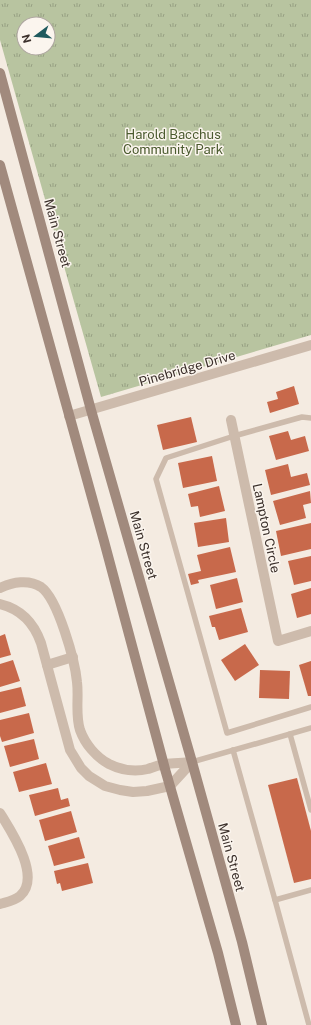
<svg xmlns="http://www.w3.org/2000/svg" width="311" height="1025" font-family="'Public Sans',sans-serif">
  <defs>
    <pattern id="park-tufts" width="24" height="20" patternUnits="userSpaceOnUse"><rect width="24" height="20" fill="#b8c4a0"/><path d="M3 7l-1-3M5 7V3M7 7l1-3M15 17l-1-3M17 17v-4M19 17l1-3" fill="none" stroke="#97a083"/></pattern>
  </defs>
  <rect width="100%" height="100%" fill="#f4ebe1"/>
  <path fill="url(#park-tufts)" fill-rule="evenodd" d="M0,0H311V335L101,397L0,40ZM24,24H48V48H24Z"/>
  <g fill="#c8694b">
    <polygon points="294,386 299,404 270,413 267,402 278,399 276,392"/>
    <polygon points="191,417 197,442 163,450 157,425"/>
    <polygon points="288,431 291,440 305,436 309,451 276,460 269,436"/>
    <polygon points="212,456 217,481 183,488 178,463"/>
    <polygon points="288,464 291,477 307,473 310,485 271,495 265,470"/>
    <polygon points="219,486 225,511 200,517 198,506 191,507 188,494"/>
    <polygon points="310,491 311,503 303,505 306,518 280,525 273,501"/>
    <polygon points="226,518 229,542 198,547 194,523"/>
    <polygon points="311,523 311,549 281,556 276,531"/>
    <polygon points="230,547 236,572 198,580 199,583 191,585 188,574 201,571 197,555"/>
    <polygon points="311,556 311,581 294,585 288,561"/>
    <polygon points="237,578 243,602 216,609 210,585"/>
    <polygon points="311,588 311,614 297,618 291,594"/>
    <polygon points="241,608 248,632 219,640 215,627 212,627 209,616"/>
    <polygon points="5,634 11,655 0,658 0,636"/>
    <polygon points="245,644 259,665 235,681 221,660"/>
    <polygon points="13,660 20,681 0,687 0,664"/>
    <polygon points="311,661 311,696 308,696 299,665"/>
    <polygon points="260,670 290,671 289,699 259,698"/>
    <polygon points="21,687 26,706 0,713 0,692"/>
    <polygon points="29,713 34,733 2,742 0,736 0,720"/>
    <polygon points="34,739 39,759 10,767 4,746"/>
    <polygon points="46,763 52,784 19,792 13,772"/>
    <polygon points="297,778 311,831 311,879 294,883 268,785"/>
    <polygon points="58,788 61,800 68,798 70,806 35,816 29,795"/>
    <polygon points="71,811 77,832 45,841 39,820"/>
    <polygon points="79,837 85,858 54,866 48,846"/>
    <polygon points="88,863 93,883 62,891 60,883 57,884 54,871"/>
  </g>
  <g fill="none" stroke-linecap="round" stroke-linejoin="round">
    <g stroke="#cdbbac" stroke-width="5.5">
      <polyline points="311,418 302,417 234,436 166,458 156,479 227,733 311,707"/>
      <polyline points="290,734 311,810"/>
      <polyline points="233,750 275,900 309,1025"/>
      <polyline points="192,762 311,728"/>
      <polyline points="275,900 311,890"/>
    </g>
    <g stroke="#cdbbac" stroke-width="10">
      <polyline points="69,416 311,345"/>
      <polyline points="231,420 278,641 311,631"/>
      <path d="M0,588C12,582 29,579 41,587C58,599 75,661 77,682C79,698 75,714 80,730C85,744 96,757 109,764C121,770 135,772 148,769C153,767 159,765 165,764C174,763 183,763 192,762"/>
      <path d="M0,604C21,609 34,623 41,643L70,750L81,768L89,776L105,786L120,790L133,792L147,791L170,786L192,762"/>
      <polyline points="47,665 73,657"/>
      <path d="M0,813C11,831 42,877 20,896C14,901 7,902 0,904"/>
    </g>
    <g stroke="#a18a7d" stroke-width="10">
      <polyline points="0,73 91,410 192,762 242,942 262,1025"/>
      <polyline points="0,165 104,541 165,769 218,953 236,1025"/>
    </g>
  </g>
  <g text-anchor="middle" stroke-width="3" stroke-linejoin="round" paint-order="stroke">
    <g font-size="13" fill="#4a5a2e" stroke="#fbf5ee">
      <text x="173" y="139">Harold Bacchus<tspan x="173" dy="15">Community Park</tspan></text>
    </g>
    <g font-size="13" fill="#3b302b" stroke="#fbf5ee">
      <text transform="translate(58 233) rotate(75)" y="5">Main Street</text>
      <text transform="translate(187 368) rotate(-16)" y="5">Pinebridge Drive</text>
      <text transform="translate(267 528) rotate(78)" y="5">Lampton Circle</text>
      <text transform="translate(144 545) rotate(74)" y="5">Main Street</text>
      <text transform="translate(232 857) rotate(75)" y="5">Main Street</text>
    </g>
  </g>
  <g transform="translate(36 36) rotate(254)"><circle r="19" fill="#fbf5ee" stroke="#aea6a0"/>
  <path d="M0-3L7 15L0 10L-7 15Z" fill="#1f5a5e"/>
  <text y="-6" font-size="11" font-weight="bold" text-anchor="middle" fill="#3b302b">N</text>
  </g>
</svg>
